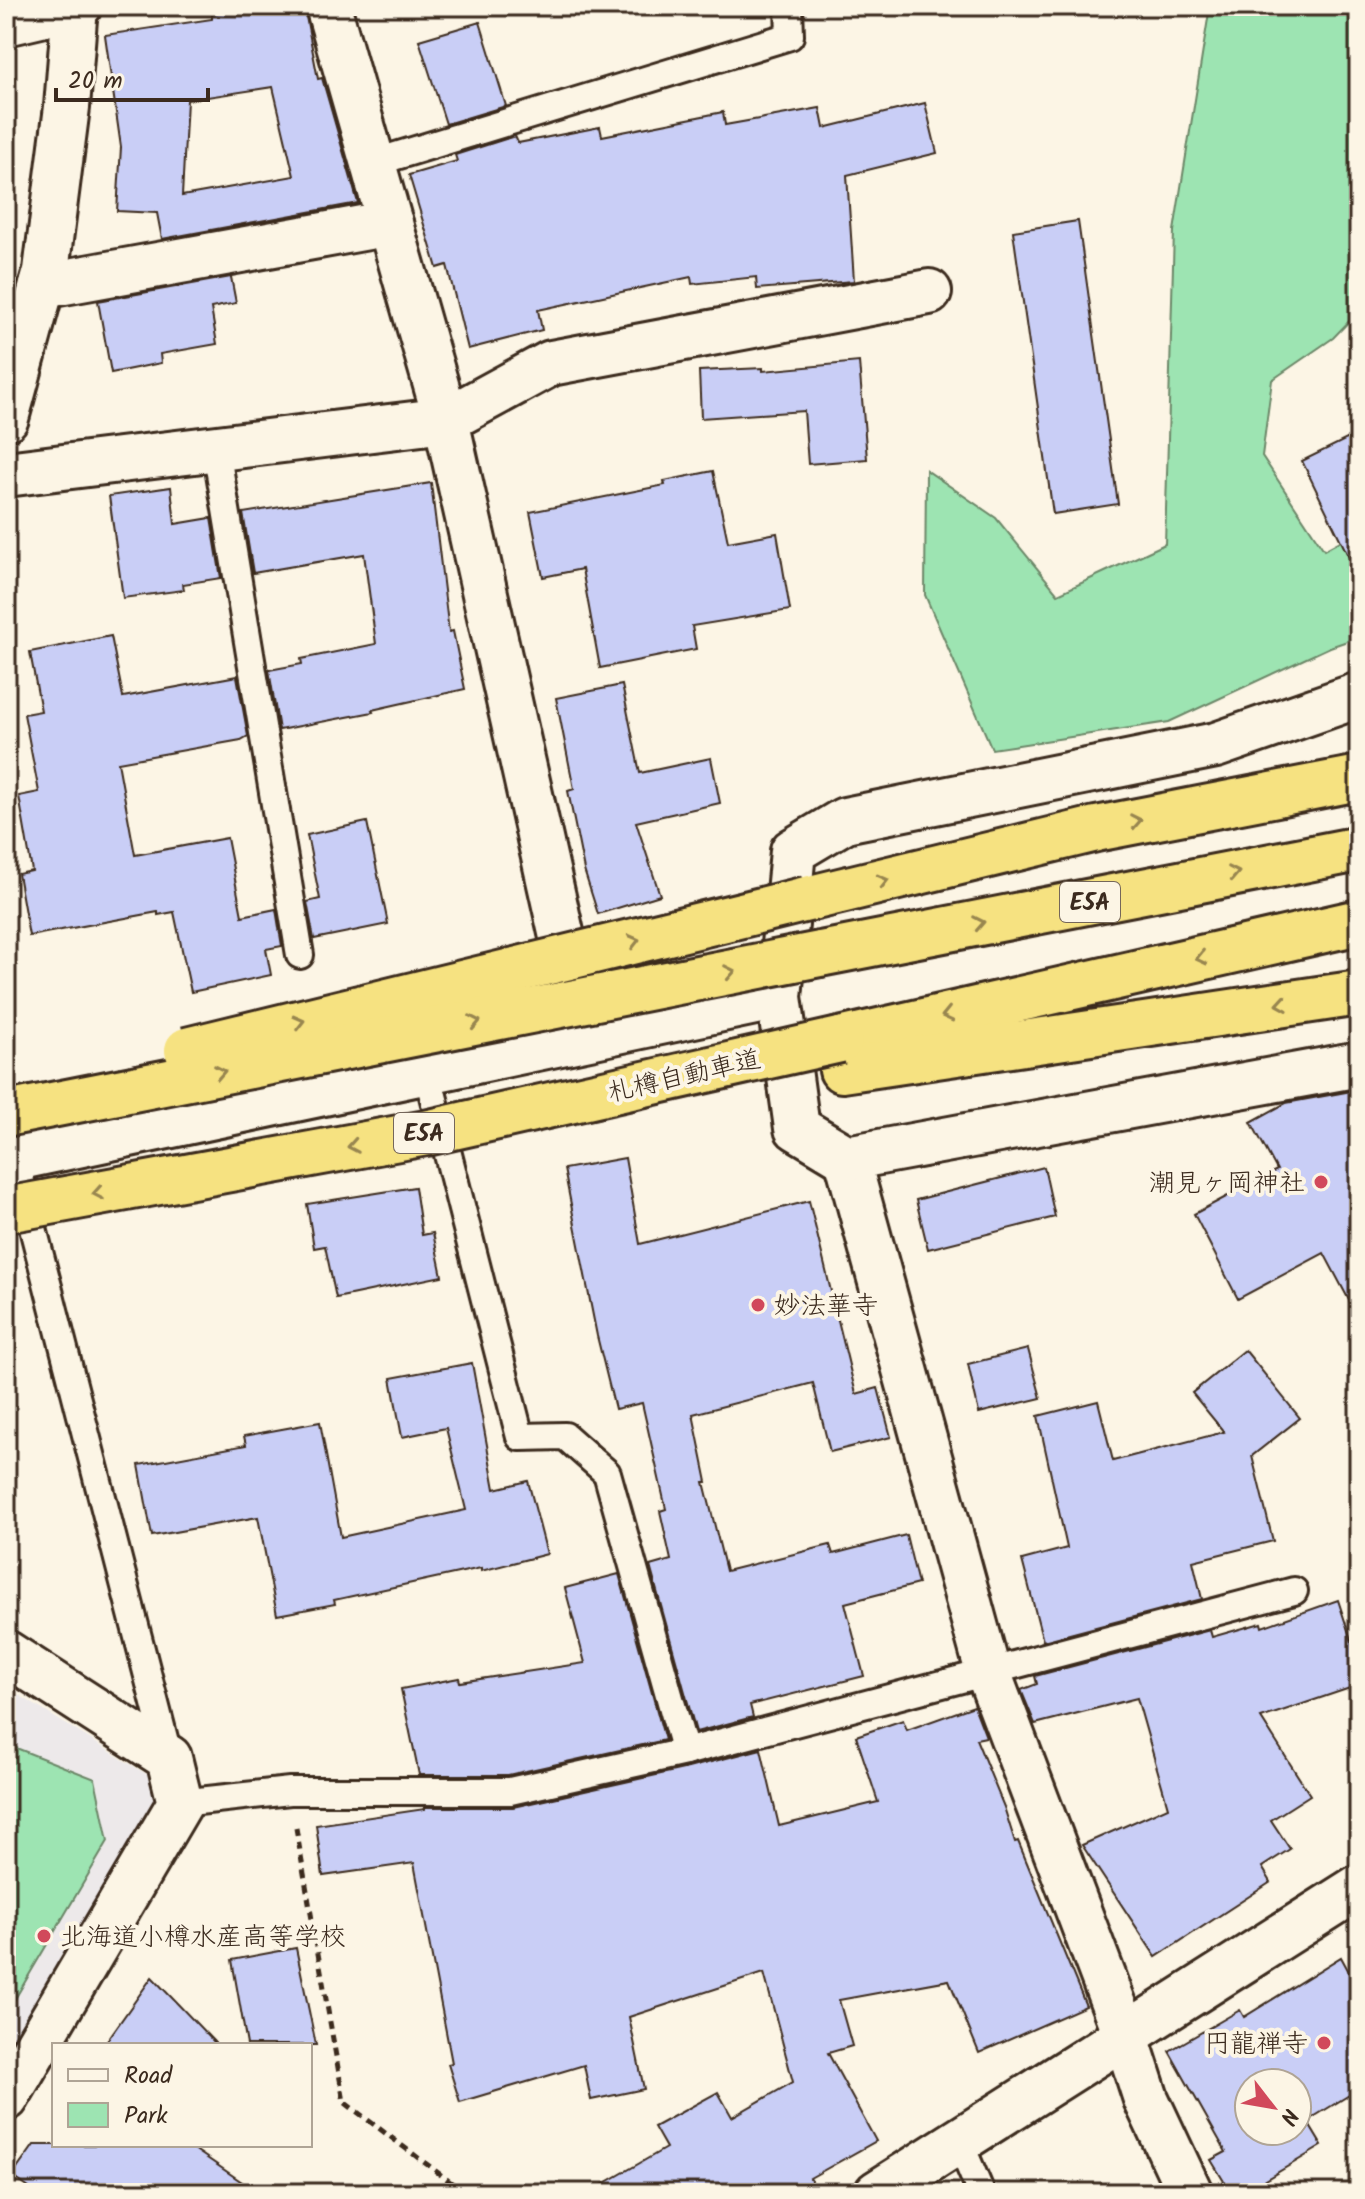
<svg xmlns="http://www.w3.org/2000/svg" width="1365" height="2199" font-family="Kalam,'Klee One',sans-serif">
  <rect width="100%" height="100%" fill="#fcf5e5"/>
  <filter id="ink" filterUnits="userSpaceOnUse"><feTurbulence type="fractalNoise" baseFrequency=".0125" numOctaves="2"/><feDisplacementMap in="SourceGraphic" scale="16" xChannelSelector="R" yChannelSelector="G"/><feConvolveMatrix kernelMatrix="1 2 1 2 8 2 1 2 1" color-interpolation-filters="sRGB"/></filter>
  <g filter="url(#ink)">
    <polygon fill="#ede9ea" points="6,1687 151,1777 157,1814 6,2058"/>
    <g fill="#9de4b2" stroke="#6c8768" stroke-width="2">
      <polygon points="1210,6 1359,6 1359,311 1333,338 1272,380 1262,456 1324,550 1359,531 1359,637 1330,647 1169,722 992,749 925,595 926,470 996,518 1058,594 1165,544 1174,231"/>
      <polygon points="6,1744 95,1779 108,1841 6,2014"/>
    </g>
    <g fill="#c9cef6" stroke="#3b2a1e" stroke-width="2" fill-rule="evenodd">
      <path d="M265,6H304L318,79L322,78L358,203L162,239L157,213L117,211L121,147L105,35L212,19V14ZM273,87L294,176L182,196L187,100Z"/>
      <polygon points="480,22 506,106 446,124 419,40"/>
      <polygon points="925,103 937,153 847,175 854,281 757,289 756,277 692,284 691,277 538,310 542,330 468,349 447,265 437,268 409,175 457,161 455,155 515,136 518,143 600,127 602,136 723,112 725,125 820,108 824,128"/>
      <polygon points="1078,221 1118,504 1053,514 1013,231"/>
      <polygon points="231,277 236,303 211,308 217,344 160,354 161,363 111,373 98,301"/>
      <polygon points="859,362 867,459 808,464 804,411 701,418 699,371 763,368 763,371"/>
      <polygon points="1359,433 1359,578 1302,461"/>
      <polygon points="713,471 728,542 777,533 790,610 692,626 696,649 600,668 582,569 543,577 530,512 665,485 664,481"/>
      <polygon points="431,483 449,632 453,631 465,689 372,710 373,712 279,730 269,670 302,664 301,659 376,644 364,554 253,573 243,513"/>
      <polygon points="171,487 175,524 211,518 221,578 183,584 184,590 123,598 109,496"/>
      <polygon points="111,636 123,697 237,676 248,736 241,740 118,762 135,855 227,838 242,916 276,909 282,946 266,949 271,975 191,992 174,912 158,915 158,912 29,936 18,874 32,871 19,796 39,792 24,714 41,711 30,652"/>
      <polygon points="622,685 640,773 711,758 720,803 636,822 660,895 598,914 584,870 568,791 574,789 556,698"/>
      <polygon points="367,822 388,924 314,939 307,902 320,899 307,835"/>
      <polygon points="1357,1090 1359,1094 1359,1319 1324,1253 1238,1299 1194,1214 1277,1170 1251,1122 1286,1103"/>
      <polygon points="625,1158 640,1244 809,1201 856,1394 878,1388 891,1437 830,1452 813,1383 693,1414 707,1482 704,1482 726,1571 830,1545 833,1554 906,1535 918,1584 845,1603 864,1676 750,1705 753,1717 696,1732 650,1566 671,1560 660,1511 666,1509 642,1403 615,1409 597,1336 564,1169"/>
      <polygon points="1044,1167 1055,1217 928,1249 916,1200"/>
      <polygon points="415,1187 422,1235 433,1233 442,1276 336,1298 325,1246 314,1248 307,1204"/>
      <polygon points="1028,1349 1041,1398 979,1413 968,1364"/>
      <polygon points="1245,1350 1300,1418 1252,1456 1273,1541 1193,1561 1202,1599 1043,1641 1022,1560 1067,1548 1038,1416 1098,1401 1113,1461 1224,1432 1192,1393"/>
      <polygon points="472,1363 495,1489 528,1481 547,1554 481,1571 481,1568 334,1600 335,1604 277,1615 258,1517 152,1536 139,1465 246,1445 244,1436 320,1422 341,1537 466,1510 446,1428 402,1437 391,1378"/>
      <polygon points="619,1574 665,1740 508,1775 419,1775 401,1689 459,1678 460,1682 585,1663 565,1588"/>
      <polygon points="1338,1600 1359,1664 1359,1685 1261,1718 1310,1795 1271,1820 1290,1849 1262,1867 1271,1882 1156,1957 1082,1845 1168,1807 1137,1698 1035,1724 1021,1690 1037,1684 1035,1676 1210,1630 1212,1637 1261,1623 1262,1627"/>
      <polygon points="974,1706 986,1737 976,1739 1004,1807 1015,1842 1018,1841 1086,2006 979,2053 949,1980 839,2000 852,2046 828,2053 876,2141 810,2178 819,2193 588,2193 666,2148 654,2127 718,2092 732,2117 793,2082 764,1973 629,2017 644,2089 591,2100 584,2065 460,2102 448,2064 452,2063 414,1863 323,1876 316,1825 425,1809 425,1807 513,1807 688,1768 761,1749 779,1826 878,1802 856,1736 903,1720 907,1730"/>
      <polygon points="296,1948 316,2045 247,2045 232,1960"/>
      <path d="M1341,1957L1359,1990V2089L1307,2121L1322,2146L1243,2193H1231L1211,2160L1226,2152L1169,2051L1240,2010L1244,2017ZM1249,2083H1297V2131H1249Z"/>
      <polygon points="152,1977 217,2045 104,2045"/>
      <polygon points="34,2145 188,2145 258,2193 36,2193 12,2176"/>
    </g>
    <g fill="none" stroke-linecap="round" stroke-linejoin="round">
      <defs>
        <g id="lane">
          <polyline points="373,163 790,36 789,6"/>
          <polyline points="216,449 300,955"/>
          <polyline points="427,1072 520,1437 565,1436 607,1473 685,1752"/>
          <polyline points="15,1158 169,1758"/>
          <polyline points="180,1803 290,1791 510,1791 685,1752 1294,1591"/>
          <polyline points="959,2141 981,2193"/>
        </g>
        <g id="street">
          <polyline points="328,6 446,420 575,995"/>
          <polyline points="6,23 79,6"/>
          <polyline points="42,286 390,223"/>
          <polyline points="6,418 46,271 67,107 75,6"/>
          <polyline points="6,474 446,420 551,363 929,292"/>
          <polyline points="847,1158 988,1672 1125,2034 1146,2099 1190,2193"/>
          <polyline points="6,1653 169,1758 180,1803 6,2098"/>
        </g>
        <g id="secondary">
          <polyline points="1359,695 1216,745 845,820 793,851 779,997 797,1128 847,1158 1359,1064"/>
          <polyline points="6,1160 779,997"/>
          <polyline points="877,2193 1359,1887"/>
        </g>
        <g id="highway">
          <polyline points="807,899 1096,829 1359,778"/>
          <polyline points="820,954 1359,849"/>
          <polyline points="840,1040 1359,922"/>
          <polyline points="842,1070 1359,993"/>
        </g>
      </defs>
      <use href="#lane" stroke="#3b2a1e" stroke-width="32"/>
      <use href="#street" stroke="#3b2a1e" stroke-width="50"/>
      <use href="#secondary" stroke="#3b2a1e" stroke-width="50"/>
      <use href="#highway" stroke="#3b2a1e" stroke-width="50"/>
      <polyline stroke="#3b2a1e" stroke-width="5" stroke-dasharray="8 6" stroke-linecap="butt" points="296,1828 344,2102 465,2193"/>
      <use href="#lane" stroke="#fcf5e5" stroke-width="26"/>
      <use href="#street" stroke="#fcf5e5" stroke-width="44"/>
      <use href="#secondary" stroke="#fcf5e5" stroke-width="44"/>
      <use href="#highway" stroke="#f6e281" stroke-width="44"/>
      <defs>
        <g id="highway-bridge">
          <polyline points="187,1050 807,899"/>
          <polyline points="6,1114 820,954"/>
          <polyline points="6,1210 426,1133 840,1040"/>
        </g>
      </defs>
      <use href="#highway-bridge" stroke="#3b2a1e" stroke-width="50" stroke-linecap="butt"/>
      <use href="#highway-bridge" stroke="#f6e281" stroke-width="44"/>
    </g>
    <defs><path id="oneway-chevron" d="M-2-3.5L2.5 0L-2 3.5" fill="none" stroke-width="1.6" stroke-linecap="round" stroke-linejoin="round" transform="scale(2)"/></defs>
    <g stroke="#988650">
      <use href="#oneway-chevron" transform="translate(1136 821) rotate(-11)"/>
      <use href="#oneway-chevron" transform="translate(1234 873) rotate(-11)"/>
      <use href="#oneway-chevron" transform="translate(883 881) rotate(-14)"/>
      <use href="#oneway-chevron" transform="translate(979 923) rotate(-11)"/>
      <use href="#oneway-chevron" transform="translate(634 941) rotate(-14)"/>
      <use href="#oneway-chevron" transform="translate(1201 958) rotate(167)"/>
      <use href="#oneway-chevron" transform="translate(730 972) rotate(-11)"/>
      <use href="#oneway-chevron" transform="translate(1282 1004) rotate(171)"/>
      <use href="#oneway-chevron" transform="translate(947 1015) rotate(167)"/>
      <use href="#oneway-chevron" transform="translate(299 1022) rotate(-14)"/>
      <use href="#oneway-chevron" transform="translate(475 1022) rotate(-11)"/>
      <use href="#oneway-chevron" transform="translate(220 1072) rotate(-11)"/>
      <use href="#oneway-chevron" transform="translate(353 1146) rotate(170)"/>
      <use href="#oneway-chevron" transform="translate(98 1193) rotate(170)"/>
    </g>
  </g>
  <g fill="#d1495b" stroke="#fcf5e5" stroke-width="3">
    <circle cx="1321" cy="1182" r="8"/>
    <circle cx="758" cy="1305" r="8"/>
    <circle cx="44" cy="1936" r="8"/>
    <circle cx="1324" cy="2043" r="8"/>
  </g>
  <g text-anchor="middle" stroke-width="8" stroke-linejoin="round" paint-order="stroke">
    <g fill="#fcf5e5" stroke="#75675a" stroke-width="2">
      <rect x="1060" y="882" width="60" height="40" rx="6"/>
      <rect x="394" y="1113" width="60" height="40" rx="6"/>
    </g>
    <g font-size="24" font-weight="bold" fill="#3b2a1e">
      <text x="1090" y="910">E5A</text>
      <text x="424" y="1141">E5A</text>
    </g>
    <g font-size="26" fill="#3b2a1e" stroke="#fcf5e5">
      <text transform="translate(684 1075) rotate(-13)" y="9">札樽自動車道</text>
    </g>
    <g font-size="26" fill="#3b2a1e" stroke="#fcf5e5" text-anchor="end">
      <text x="1305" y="1191">潮見ヶ岡神社</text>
      <text x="774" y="1314" text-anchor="start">妙法華寺</text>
      <text x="60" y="1945" text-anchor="start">北海道小樽水産高等学校</text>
      <text x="1308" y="2052">円龍禅寺</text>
    </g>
  </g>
  <rect width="1365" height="2199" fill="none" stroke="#fcf5e5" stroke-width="32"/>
  <rect x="16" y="16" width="1333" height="2167" fill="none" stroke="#3b2a1e" stroke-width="3" filter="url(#ink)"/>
  <rect x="52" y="2043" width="260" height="104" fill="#fcf5e5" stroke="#afa495" stroke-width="2"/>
  <rect x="68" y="2069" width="40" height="12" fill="#fcf5e5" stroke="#afa495" stroke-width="2"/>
  <text x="124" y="2083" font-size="24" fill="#3b2a1e">Road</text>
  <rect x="68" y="2103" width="40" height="24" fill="#9de4b2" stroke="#afa495" stroke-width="2"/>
  <text x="124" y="2123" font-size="24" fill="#3b2a1e">Park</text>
  <g transform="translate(1273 2107) rotate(121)"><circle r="38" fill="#fcf5e5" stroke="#afa495" stroke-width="2"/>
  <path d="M0-6L14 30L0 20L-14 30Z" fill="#d1495b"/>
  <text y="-12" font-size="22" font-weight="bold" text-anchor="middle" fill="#3b2a1e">N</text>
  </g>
  <path d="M56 88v12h152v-12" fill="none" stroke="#3b2a1e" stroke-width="4"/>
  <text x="68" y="88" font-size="24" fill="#3b2a1e" stroke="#fcf5e5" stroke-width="6" paint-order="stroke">20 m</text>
</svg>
